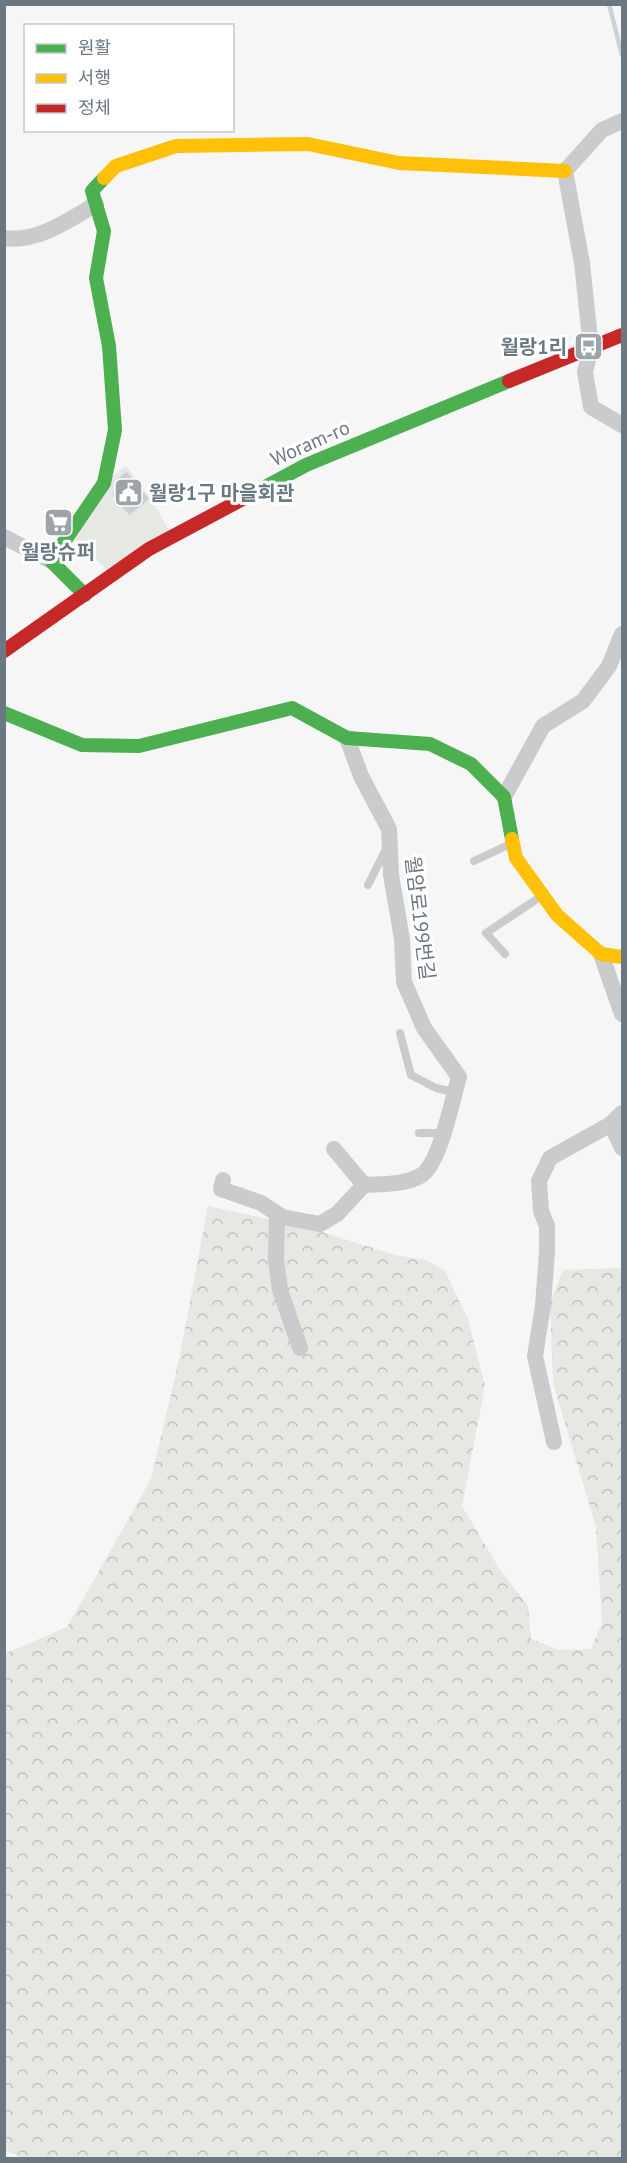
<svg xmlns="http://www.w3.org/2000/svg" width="627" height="2163" font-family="'PT Sans','Noto Sans KR',sans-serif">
  <defs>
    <pattern id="forest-crowns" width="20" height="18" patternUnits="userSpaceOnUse" patternTransform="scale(1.5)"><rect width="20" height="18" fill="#e5e8e3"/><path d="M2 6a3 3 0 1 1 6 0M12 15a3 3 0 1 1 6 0" fill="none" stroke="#bec1bd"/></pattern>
  </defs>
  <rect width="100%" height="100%" fill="#f6f6f6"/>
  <polygon fill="url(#forest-crowns)" points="208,1206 309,1228 395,1255 426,1260 445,1271 468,1319 485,1386 462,1506 499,1568 528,1606 531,1639 559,1650 591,1649 602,1623 596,1527 553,1383 550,1303 563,1270 622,1268 622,2158 22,2158 5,2150 4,1654 67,1627 151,1479 179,1360"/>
  <polygon fill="#e5e8e3" points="126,466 151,499 172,536 112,575 69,533 104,483"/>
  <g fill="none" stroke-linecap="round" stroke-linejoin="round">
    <polyline stroke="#cbd2d5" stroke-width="4.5" points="609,4 622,55"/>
  </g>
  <polygon fill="#cdcecf" stroke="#e6e6e6" stroke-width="1.5" points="127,471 150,499 129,516 112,495 119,477"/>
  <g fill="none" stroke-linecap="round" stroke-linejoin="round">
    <g stroke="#c9cbcc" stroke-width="8">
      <polyline points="474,861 510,844"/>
      <polyline points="368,885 387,847"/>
      <polyline points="505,954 486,933 543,895"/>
      <polyline points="400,1033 411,1075 436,1088 454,1092"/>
      <polyline points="419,1133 442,1133"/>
    </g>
    <g stroke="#c9cbcc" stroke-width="16">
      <polyline points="622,121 602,130 565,171 582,263 591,348 585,372 591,407 622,425"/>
      <path d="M4,238C37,243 69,220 96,204"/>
      <polyline points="4,537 51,561"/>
      <polyline points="504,797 543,726 583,701 609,666 622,634"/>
      <polyline points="601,954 622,1014"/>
      <polyline points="622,1113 611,1124 622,1148"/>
      <path d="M334,1149L364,1185C381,1184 404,1185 420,1176C440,1165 452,1100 459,1077L424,1028L404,982L402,939L391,875L389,829L361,776L347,738"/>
      <polyline points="223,1180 221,1189 261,1203 282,1217 320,1224 337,1214 364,1185"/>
      <polyline points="277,1214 276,1260 280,1290 300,1348"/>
      <polyline points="554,1442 535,1356 543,1305 547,1252 547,1226 541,1211 539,1181 550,1158 611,1124"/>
    </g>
    <g stroke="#4caf50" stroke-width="14">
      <polyline points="254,493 306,465 509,381"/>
      <polyline points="85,595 51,561 104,483 115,430 109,346 96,278 104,231 92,191 104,178"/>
      <polyline points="4,713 82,745 139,746 292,708 347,738 430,744 471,764 504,797 512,839"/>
    </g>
    <g stroke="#ffc107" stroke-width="14">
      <polyline points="104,178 116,166 176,146 308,144 399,163 565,171"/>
      <polyline points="512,839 516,858 557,915 601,954 622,957"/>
    </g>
    <g stroke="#c62828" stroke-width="14">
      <polyline points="509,381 622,335"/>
      <polyline points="4,651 149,549 254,493"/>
    </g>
  </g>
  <defs>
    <symbol id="bus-square" viewBox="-11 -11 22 22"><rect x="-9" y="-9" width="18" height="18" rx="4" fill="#9ba4ab" stroke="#fff"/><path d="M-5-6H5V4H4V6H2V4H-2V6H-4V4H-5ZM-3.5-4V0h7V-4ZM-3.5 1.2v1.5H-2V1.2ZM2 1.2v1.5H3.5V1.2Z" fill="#fff"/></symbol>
    <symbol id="civic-square" viewBox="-11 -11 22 22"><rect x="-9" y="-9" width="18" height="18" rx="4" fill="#9ba4ab" stroke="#fff"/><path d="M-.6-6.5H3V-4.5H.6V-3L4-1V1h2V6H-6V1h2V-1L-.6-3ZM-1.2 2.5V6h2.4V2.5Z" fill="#fff"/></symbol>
    <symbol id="supermarket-square" viewBox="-11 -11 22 22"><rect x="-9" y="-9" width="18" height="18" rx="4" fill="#9ba4ab" stroke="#fff"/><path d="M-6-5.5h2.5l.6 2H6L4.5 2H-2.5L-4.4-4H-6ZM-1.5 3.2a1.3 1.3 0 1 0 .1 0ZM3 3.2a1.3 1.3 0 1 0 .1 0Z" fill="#fff"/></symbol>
  </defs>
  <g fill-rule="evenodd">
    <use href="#bus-square" x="572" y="330" width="33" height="33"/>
    <use href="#civic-square" x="112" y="476" width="33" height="33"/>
    <use href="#supermarket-square" x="42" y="506" width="33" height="33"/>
  </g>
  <g text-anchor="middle" stroke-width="6" stroke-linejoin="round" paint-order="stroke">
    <g font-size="20" font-weight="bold" fill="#6a7883" stroke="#fff" text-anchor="end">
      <text x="567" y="354">월랑1리</text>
      <text x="149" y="500" text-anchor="start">월랑1구 마을회관</text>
      <text x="58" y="559" text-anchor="middle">월랑슈퍼</text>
    </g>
    <g font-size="20" fill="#6a7883" stroke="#fff">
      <text transform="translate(310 443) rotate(-24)" y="7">Woram-ro</text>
      <text transform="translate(420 918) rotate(83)" y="7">월암로199번길</text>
    </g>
  </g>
  <rect width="627" height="2163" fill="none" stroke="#6a7883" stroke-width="12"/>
  <rect x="24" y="24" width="210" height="108" fill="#ffffff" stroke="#c3c9cd" stroke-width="1.5"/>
  <rect x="36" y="44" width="30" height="9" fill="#4caf50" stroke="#c3c9cd" stroke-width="1.5"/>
  <text x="78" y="54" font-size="18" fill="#6a7883">원활</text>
  <rect x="36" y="74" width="30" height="9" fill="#ffc107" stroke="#c3c9cd" stroke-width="1.5"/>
  <text x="78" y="84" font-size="18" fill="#6a7883">서행</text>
  <rect x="36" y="104" width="30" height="9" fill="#c62828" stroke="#c3c9cd" stroke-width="1.5"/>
  <text x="78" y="114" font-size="18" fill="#6a7883">정체</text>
</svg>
